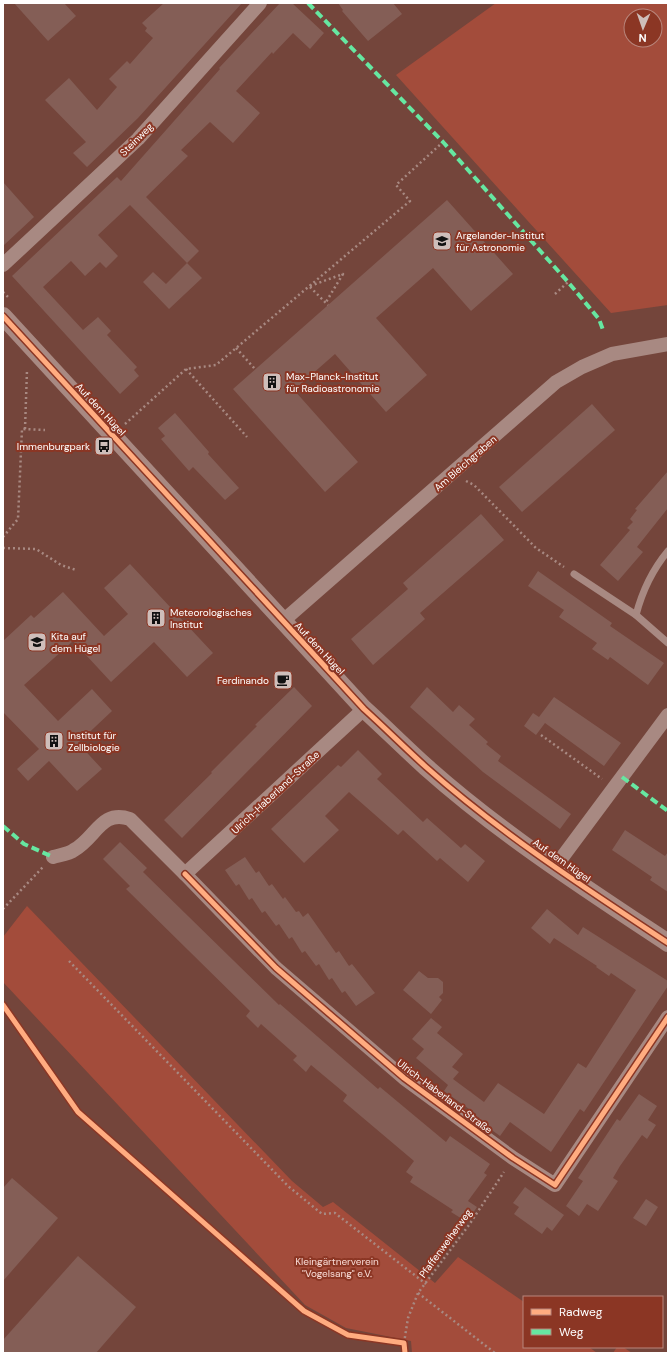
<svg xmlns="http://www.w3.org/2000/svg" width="671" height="1356" font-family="'DM Sans',sans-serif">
  <rect width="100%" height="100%" fill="#74453b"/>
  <g fill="#a34c3b" fill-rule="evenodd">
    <path d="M496,3H668V305L611,313L396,75ZM631,16H655V40H631Z"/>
    <polygon points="27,906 292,1181 323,1207 333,1202 435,1283 458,1257 524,1302 524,1347 589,1347 597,1353 412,1353 411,1341 346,1328 305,1305 3,982 3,937"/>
    <polygon points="617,1347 623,1347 632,1353 613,1353"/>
  </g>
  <g fill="#845e56">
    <polygon points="14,3 64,3 76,16 48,41"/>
    <polygon points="164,3 242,3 138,118 87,167 73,153 86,142 45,100 69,78 97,110 117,87 109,79 127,61 130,64 153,38 145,31 147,28 142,23"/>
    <polygon points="280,3 292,3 324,33 310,49 293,33 273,54 272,52 236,91 260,113 233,143 210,122 181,150 188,156 146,197 199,251 187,263 130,205 98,235 118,256 106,268 100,262 85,276 71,261 43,287 83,330 98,317 111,331 107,335 137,367 134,370 139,376 120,394 12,276 117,177 121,181 220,69 219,68"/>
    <polygon points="338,3 393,3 402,14 368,41 342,11 343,10"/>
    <polygon points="3,182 34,217 3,246"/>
    <polygon points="447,200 513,274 471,311 433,268 376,318 427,375 386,412 335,354 294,390 358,462 325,492 233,389"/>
    <polygon points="187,263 202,278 169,309 143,282 153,272 166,284"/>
    <polygon points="592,404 615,430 522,512 499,487"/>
    <polygon points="175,413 209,452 208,454 239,488 225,500 193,467 189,471 161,439 165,436 158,428"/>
    <polygon points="668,471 668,508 637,547 643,552 618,581 600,565 630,530 627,528 633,522 630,519 637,510 635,509"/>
    <polygon points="481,514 504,540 420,613 425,619 373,665 351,639 408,589 403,583"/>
    <polygon points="130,564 213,653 187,677 154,642 111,682 73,641 24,685 58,721 92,689 112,711 78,743 102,769 77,791 49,761 28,781 17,769 39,749 3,712 3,641 31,615 34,618 63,592 104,636 128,614 104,588"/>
    <polygon points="538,571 612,623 610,626 664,663 648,685 610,657 608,660 592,649 597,643 559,617 564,610 528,586"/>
    <polygon points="294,687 312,706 182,838 164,820 212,773 211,772 257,726 255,725"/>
    <polygon points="427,687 453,712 459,705 475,719 469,725 488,742 486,744 501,756 498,761 571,814 560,829 483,772 410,707"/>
    <polygon points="554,697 621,743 604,766 545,723 536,735 524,726 533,713 539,717"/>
    <polygon points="358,750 382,774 377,779 423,822 427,818 461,848 465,844 485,861 468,882 440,858 437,861 403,830 398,835 349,792 325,816 339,830 304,863 271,829 338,765 341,767"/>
    <polygon points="625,830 665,856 668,852 668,892 650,880 652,877 612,850"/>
    <polygon points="120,842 147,868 143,872 279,1005 280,1004 378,1089 380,1087 446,1142 450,1136 490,1164 484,1173 487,1175 468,1201 477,1207 467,1222 451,1212 453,1210 410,1182 413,1177 406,1172 414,1161 343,1101 347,1095 311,1065 306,1072 293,1060 297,1056 261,1024 258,1028 246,1016 250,1011 126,889 130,886 103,859"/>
    <polygon points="245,857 256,873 259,871 269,886 272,884 283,899 285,897 296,912 299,911 303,917 308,913 336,953 339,951 349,966 352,964 375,993 356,1006 345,991 342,993 332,978 329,980 319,964 316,966 305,951 302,953 292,937 289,939 279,924 276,926 265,911 262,913 252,898 249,900 239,884 236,886 225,870"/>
    <polygon points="547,909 578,935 583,927 668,981 668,986 584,1112 580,1109 551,1152 510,1122 500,1136 474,1117 476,1114 444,1091 448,1085 416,1058 424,1049 412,1039 431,1018 442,1027 437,1033 463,1054 452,1067 459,1072 453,1079 484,1102 498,1083 544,1114 578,1063 586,1068 636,990 611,973 609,976 596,967 597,966 554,938 550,944 531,928"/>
    <polygon points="419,971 428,978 438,978 443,982 443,993 439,997 442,1000 431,1014 403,990"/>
    <polygon points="639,1094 657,1106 648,1120 656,1125 647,1139 642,1135 620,1166 613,1178 618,1181 598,1211 587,1204 579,1216 566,1206 583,1181 578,1178 617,1119 620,1121"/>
    <polygon points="12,1178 58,1218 3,1281 3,1188"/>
    <polygon points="525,1187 564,1215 552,1231 547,1227 542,1234 514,1214 519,1207 513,1203"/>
    <polygon points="646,1199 658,1207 646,1226 633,1218"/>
    <polygon points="78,1256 136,1307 96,1353 3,1353 3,1340"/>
  </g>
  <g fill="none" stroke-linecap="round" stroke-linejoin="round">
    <g stroke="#a88982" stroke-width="2.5" stroke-dasharray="2 3" stroke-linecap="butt">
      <polyline points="310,286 343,274 326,302"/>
      <polyline points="310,287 328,305"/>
      <polyline points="3,292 10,299"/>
      <polyline points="555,294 568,282"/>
      <polyline points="236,348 255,369"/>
      <polyline points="186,369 247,437"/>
      <polyline points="125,424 186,369 216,365 410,201 396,185 443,142"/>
      <polyline points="25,429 27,370"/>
      <polyline points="466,481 474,485 536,548 564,567"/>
      <polyline points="3,537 18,519 22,429 45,430"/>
      <polyline points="3,548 36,549 61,565 76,570"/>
      <polyline points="541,735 602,779"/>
      <polyline points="3,909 43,867"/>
      <polyline points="69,961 288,1186 322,1214 335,1213 426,1284"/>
      <polyline points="418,1293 495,1353"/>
      <polyline points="404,1343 408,1318 418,1293 469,1225 504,1172"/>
    </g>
    <g stroke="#a88982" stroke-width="7">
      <path d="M668,551C653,569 642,592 636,615L668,643"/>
      <polyline points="574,574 636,615"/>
    </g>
    <g stroke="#a88982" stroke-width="14">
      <polyline points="3,265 138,139 260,3"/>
      <polyline points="283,621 556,382 582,367 612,354 668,344"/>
      <path d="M53,857C60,855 69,854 74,850C96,838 101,809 130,819L185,874L364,709"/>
      <polyline points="555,867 668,715"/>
      <polyline points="185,874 276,968 404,1078 513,1158 555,1185 668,1017"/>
    </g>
    <path stroke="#a88982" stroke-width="18" d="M3,316L364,709C385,728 405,748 426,767C500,833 585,888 668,943"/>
    <g stroke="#66e7a1" stroke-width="4" stroke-dasharray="8 4" stroke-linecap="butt">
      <polyline points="308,3 443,142 568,282 599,319 603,330"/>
      <polyline points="622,777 668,811"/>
      <polyline points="3,826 24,844 53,857"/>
    </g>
    <defs>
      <g id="cycleway">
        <path d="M3,316L364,709C385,728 405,748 426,767C500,833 585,888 668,943"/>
        <polyline points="185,874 276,968 404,1078 513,1158 555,1185 668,1017"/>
        <polyline points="3,1005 78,1112 304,1311 348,1335 404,1343 405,1353"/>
      </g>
    </defs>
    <use href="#cycleway" stroke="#8b3624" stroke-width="8"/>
    <use href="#cycleway" stroke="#ffac80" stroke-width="5"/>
  </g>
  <defs>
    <symbol id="university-square" viewBox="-11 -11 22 22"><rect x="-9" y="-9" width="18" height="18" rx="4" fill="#cebeba" stroke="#8b3624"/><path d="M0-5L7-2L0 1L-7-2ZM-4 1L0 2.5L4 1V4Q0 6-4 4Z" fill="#111"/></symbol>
    <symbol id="building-square" viewBox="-11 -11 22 22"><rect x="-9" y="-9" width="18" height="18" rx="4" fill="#cebeba" stroke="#8b3624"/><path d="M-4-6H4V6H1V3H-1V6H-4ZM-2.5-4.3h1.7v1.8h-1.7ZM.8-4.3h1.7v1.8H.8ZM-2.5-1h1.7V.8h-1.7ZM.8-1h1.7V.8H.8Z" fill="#111"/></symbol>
    <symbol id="bus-square" viewBox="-11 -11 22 22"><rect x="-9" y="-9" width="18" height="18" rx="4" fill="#cebeba" stroke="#8b3624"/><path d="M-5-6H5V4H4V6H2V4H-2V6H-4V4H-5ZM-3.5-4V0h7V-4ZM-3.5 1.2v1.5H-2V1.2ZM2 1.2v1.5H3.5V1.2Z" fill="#111"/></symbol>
    <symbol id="school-square" viewBox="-11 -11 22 22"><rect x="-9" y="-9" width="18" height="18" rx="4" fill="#cebeba" stroke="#8b3624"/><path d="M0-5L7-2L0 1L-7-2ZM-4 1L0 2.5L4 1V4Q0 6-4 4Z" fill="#111"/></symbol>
    <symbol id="cafe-square" viewBox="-11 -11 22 22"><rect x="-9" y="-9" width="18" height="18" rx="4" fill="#cebeba" stroke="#8b3624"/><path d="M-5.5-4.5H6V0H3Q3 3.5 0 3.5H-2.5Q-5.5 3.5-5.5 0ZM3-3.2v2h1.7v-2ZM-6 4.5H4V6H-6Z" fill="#111"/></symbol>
  </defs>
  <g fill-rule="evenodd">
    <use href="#university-square" x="431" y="230" width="22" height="22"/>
    <use href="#building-square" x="261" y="371" width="22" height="22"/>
    <use href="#bus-square" x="93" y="435" width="22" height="22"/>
    <use href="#building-square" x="145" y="607" width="22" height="22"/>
    <use href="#school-square" x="26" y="631" width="22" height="22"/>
    <use href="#cafe-square" x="272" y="669" width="22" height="22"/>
    <use href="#building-square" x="43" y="730" width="22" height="22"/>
  </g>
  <g text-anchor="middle" stroke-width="4" stroke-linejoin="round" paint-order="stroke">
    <g font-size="10" fill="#fff" stroke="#8b3624">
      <text transform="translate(136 139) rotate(-45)" y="4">Steinweg</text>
      <text transform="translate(101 409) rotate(47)" y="4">Auf dem Hügel</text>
      <text transform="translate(465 463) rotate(-41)" y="4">Am Bleichgraben</text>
      <text transform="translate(320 648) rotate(47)" y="4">Auf dem Hügel</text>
      <text transform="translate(275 792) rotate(-43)" y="4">Ulrich-Haberland-Straße</text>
      <text transform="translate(562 860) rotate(35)" y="4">Auf dem Hügel</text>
      <text transform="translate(445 1096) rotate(37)" y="4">Ulrich-Haberland-Straße</text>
      <text transform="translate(445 1243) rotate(-54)" y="4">Pfaffenweiherweg</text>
    </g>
    <g font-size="10" fill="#fff" stroke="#8b3624" text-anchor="start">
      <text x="456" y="239">Argelander-Institut<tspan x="456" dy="12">für Astronomie</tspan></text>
      <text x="286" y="380">Max-Planck-Institut<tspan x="286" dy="12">für Radioastronomie</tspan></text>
      <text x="90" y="450" text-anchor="end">Immenburgpark</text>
      <text x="170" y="616">Meteorologisches<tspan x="170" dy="12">Institut</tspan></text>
      <text x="51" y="640">Kita auf<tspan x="51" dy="12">dem Hügel</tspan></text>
      <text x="269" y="684" text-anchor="end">Ferdinando</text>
      <text x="68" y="739">Institut für<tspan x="68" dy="12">Zellbiologie</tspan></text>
    </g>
    <g font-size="10" fill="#f8dbd6" stroke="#8b3624">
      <text x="337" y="1265">Kleingärtnerverein<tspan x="337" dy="12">"Vogelsang" e.V.</tspan></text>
    </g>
  </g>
  <rect width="671" height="1356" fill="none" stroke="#ffffff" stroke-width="8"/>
  <rect x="523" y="1296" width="140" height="52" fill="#8b3624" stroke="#b9867c"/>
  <rect x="531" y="1309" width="20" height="6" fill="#ffac80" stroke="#b9867c"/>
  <text x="559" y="1316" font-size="12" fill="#ffffff">Radweg</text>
  <rect x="531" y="1329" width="20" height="6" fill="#66e7a1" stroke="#b9867c"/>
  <text x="559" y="1336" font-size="12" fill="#ffffff">Weg</text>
  <g transform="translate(643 28) rotate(182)"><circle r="19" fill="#8b3624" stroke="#b9867c"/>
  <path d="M0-3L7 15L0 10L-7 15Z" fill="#cebeba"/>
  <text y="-6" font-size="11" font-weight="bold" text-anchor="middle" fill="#ffffff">N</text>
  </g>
</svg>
